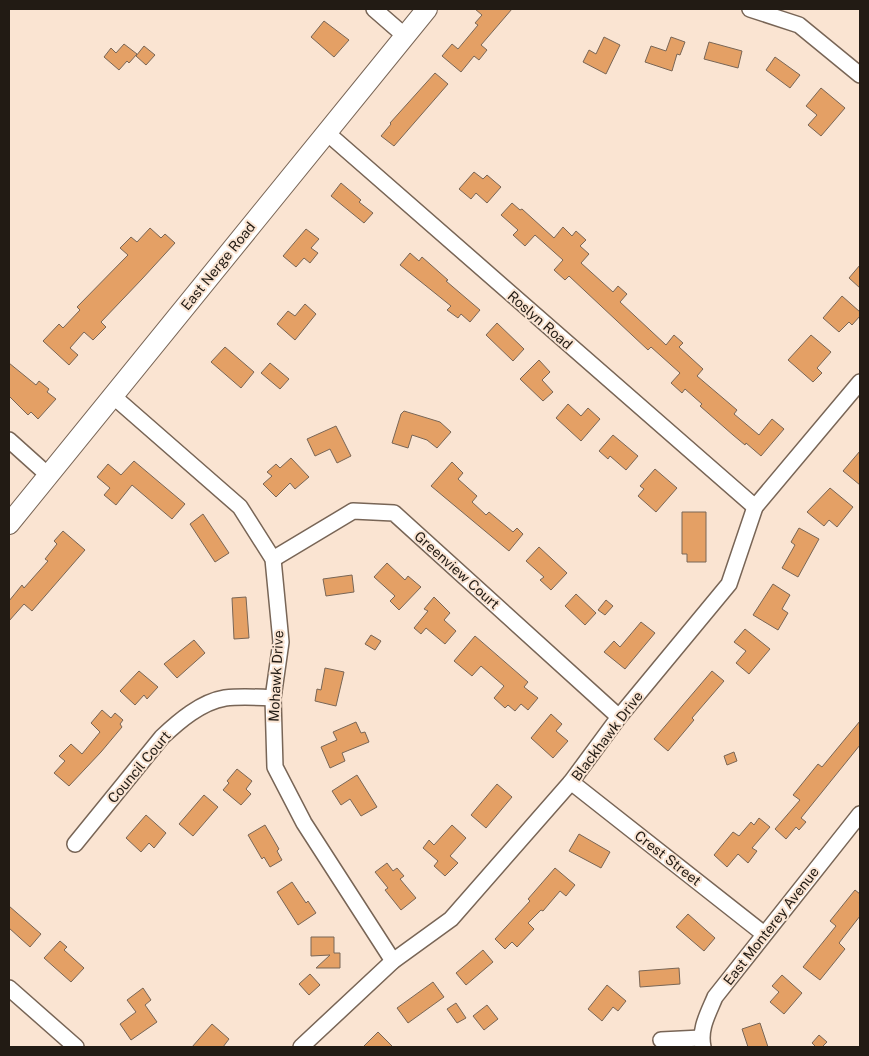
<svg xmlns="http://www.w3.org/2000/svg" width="869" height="1056" font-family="'Public Sans',sans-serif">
  <rect width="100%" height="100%" fill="#fae4d2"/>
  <g fill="#e4a065" stroke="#796656">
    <polygon points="475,9 512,9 481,45 487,50 479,60 474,56 461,72 442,56 452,44 458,49 478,25 475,23 482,15"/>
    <polygon points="324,21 349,40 334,57 311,37"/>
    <polygon points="604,37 620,45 606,74 583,62 589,50 596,54"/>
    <polygon points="671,37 685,42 680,55 677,54 672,71 645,62 651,46 666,51"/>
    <polygon points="709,42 742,51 738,68 704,59"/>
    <polygon points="124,44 137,54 129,63 127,61 119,70 104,57 111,48 116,53"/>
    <polygon points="144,46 155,55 146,65 136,56"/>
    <polygon points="775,57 800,75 790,88 766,70"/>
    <polygon points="435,73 448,84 394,146 381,136 391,124 390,123"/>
    <polygon points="821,88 845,108 821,136 808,125 817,115 806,106"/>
    <polygon points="474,172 483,179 487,175 501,187 487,203 476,193 471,199 459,189"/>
    <polygon points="341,183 361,200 359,202 373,213 364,223 331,196"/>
    <polygon points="512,203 520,210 522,209 554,238 563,227 572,236 576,231 586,240 580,246 589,254 581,263 613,292 618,286 627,294 620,302 666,345 674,335 683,343 679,347 703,369 697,376 737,410 734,414 759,435 772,419 784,429 761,456 746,443 745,445 733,435 700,406 702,404 685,389 682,393 671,383 680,373 651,347 648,350 569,276 565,280 554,270 563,260 535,235 525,246 513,235 518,230 501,215"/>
    <polygon points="150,228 161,238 165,234 175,243 142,279 101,322 106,327 93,340 84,332 70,348 78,355 69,365 43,341 59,324 63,328 80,310 77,307 128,255 120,248 131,237 137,242"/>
    <polygon points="306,229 319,239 311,248 318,253 310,263 304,258 296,267 283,256"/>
    <polygon points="410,253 419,261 422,257 448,280 446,281 480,310 470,322 461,314 458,318 447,310 451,306 400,265"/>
    <polygon points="860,265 860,288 849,278"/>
    <polygon points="842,296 860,312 860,316 852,325 849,322 839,332 823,318"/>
    <polygon points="305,304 316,314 295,340 277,324 288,311 295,316"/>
    <polygon points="497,323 524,349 513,361 486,335"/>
    <polygon points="811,335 831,352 817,368 822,373 813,382 788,360"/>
    <polygon points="225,347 254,372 241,388 211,362"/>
    <polygon points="539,360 550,372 542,380 553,392 543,401 520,379"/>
    <polygon points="9,363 36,385 39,381 49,389 47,392 56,399 38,419 31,412 28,415 9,396"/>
    <polygon points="270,363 289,379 280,389 261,373"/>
    <polygon points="568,404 581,416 588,408 600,419 581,441 556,418"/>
    <polygon points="404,411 440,422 451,432 437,448 427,440 412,435 408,448 392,443 401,414"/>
    <polygon points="336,426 351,456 337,463 330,449 315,456 307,439"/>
    <polygon points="613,435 638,456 626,470 610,456 608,459 599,451"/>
    <polygon points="860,451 860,485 843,471"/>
    <polygon points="291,458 309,477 295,489 290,483 276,497 263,484 272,476 267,472 276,464 280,468"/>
    <polygon points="134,461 185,504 172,519 132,485 116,505 104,495 110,488 97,477 108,464 121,475"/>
    <polygon points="452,462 463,473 458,479 477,496 472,502 486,515 489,512 513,532 517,528 523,534 509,551 431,486"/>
    <polygon points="655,469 677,488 656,512 638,496 644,489 640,486"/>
    <polygon points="830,488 853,507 837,527 829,520 824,526 807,512"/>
    <polygon points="682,512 706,512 706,562 687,562 687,554 682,554"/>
    <polygon points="203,514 229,553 215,562 190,524"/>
    <polygon points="799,528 819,539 798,577 782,568 795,545 791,542"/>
    <polygon points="63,531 85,550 32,611 24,604 9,621 9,601 22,585 24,588 48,561 45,559 57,544 54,541"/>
    <polygon points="539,547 567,573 551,590 540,580 544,577 526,561"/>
    <polygon points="387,563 405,580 408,576 421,587 399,610 390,601 395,596 374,577"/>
    <polygon points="352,575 354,592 326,596 323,579"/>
    <polygon points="773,584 790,595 782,609 788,613 778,630 753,615"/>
    <polygon points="576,594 596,613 585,625 565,606"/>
    <polygon points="246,597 249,638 234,639 232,598"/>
    <polygon points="434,597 450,613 444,620 456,631 445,644 426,628 421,634 414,628 428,611 424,609"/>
    <polygon points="606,600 613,606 605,615 598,610"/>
    <polygon points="641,622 655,633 625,669 604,652 614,641 620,647"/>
    <polygon points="745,629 770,649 749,674 736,663 746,651 734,642"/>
    <polygon points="371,635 381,641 375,650 365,644"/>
    <polygon points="475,636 528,682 524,687 538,698 528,710 521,704 515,711 508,705 505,708 494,698 504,686 481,666 472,676 454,661"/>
    <polygon points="194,640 205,653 177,678 164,664"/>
    <polygon points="325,668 344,672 336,706 315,701 317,689 321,690"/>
    <polygon points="139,671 158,687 147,699 144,695 135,705 120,691"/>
    <polygon points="712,671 724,681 692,718 694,720 668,751 654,739"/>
    <polygon points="102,710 111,718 115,713 123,720 120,724 122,727 101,752 69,786 54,773 65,761 59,756 71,744 82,754 100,732 91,723"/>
    <polygon points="551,714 562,724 556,731 568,741 553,758 531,738"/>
    <polygon points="860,721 860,745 801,818 806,822 799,830 796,827 786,839 775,829 800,800 793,795 818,764 822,767"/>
    <polygon points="356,722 361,733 365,732 369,742 342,753 345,761 330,768 321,747 337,740 333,732"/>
    <polygon points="734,752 737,761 727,765 724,756"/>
    <polygon points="237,769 252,781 246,789 251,794 241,805 223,790 229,783 227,781"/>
    <polygon points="357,775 377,807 361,816 350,799 341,805 332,791"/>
    <polygon points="497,784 512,797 486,828 471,815"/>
    <polygon points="204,795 218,807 193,836 179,824"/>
    <polygon points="146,815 166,833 154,848 149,843 141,852 126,838"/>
    <polygon points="759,818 770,827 752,848 757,851 748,863 738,854 727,867 714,855 733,832 739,836 751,822 754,825"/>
    <polygon points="265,825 279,849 277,851 282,860 270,867 264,857 262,859 248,835"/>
    <polygon points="452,825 466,838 450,856 458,863 445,876 434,866 438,861 423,848 429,840 434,845"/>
    <polygon points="579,834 610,852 601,868 569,851"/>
    <polygon points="387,863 393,871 397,868 404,876 400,879 416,898 401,910 385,890 388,888 375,872"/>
    <polygon points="555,868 575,885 566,896 560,891 543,911 541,910 528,923 534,929 517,947 512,942 505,949 495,939 530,901 528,899"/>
    <polygon points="292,882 306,903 308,901 316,913 298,925 277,892"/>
    <polygon points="855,890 860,894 860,916 839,943 845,949 820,980 803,967 836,926 830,921"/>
    <polygon points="9,906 41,934 30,947 9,928"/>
    <polygon points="688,914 715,938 704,951 676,927"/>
    <polygon points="311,937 334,937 334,953 340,953 340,968 316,968 330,955 311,956"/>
    <polygon points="60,941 67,947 64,950 84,968 71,982 44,958"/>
    <polygon points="483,950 493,962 466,985 456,973"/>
    <polygon points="679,968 680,984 640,987 639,971"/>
    <polygon points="310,974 320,985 309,995 299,984"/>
    <polygon points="782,975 802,993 784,1014 770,1002 779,992 772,986"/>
    <polygon points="433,982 444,997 408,1023 397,1008"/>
    <polygon points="607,985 626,1001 618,1011 613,1007 602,1021 588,1009"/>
    <polygon points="143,988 151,1000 145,1005 157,1022 131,1040 120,1024 136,1012 127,1000"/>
    <polygon points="456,1003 466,1018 457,1023 447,1009"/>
    <polygon points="487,1005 498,1019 484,1030 473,1016"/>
    <polygon points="760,1023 768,1047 748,1047 742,1029"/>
    <polygon points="212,1024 229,1039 223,1047 192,1047"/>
    <polygon points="378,1032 393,1047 363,1047"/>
    <polygon points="819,1035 827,1042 822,1047 816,1047 812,1043"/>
  </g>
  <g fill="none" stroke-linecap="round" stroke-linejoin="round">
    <defs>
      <g id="minor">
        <polyline points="374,9 405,36"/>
        <polyline points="750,9 799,25 860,75"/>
        <polyline points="326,132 755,507"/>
        <polyline points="113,396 240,507 273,559 281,642 273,698 275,767 304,823 393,961"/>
        <polyline points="9,440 48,475"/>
        <polyline points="273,559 353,511 394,513 619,717"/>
        <polyline points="571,782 764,934"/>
        <path d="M75,844L162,737C179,721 201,702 225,698C241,696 257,697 273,698"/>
        <polyline points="9,988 76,1047"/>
        <polyline points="661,1040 701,1038"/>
        <polyline points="301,1047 393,961 451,919 571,782 619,717 729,584 755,507 860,382"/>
        <path d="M703,1047C699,1029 708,1014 715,997L860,814"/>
      </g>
      <polyline id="major" points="9,524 427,9"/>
    </defs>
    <use href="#minor" stroke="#786556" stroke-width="18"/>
    <use href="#major" stroke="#786556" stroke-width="22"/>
    <use href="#minor" stroke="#fff" stroke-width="15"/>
    <use href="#major" stroke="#fff" stroke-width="20"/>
  </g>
  <g text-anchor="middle" stroke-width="4" stroke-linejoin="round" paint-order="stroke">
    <g font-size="14" fill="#221b14" stroke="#fae4d2">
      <text transform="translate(218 266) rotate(-51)" y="5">East Nerge Road</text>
      <text transform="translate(540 320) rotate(41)" y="5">Roslyn Road</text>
      <text transform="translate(457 570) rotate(42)" y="5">Greenview Court</text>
      <text transform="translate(276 676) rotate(-87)" y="5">Mohawk Drive</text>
      <text transform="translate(607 736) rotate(-53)" y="5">Blackhawk Drive</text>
      <text transform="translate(139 767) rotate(-50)" y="5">Council Court</text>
      <text transform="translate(668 858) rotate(38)" y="5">Crest Street</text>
      <text transform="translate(771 926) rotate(-52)" y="5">East Monterey Avenue</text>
    </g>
  </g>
  <rect width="869" height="1056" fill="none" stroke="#221b14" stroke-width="20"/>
</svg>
